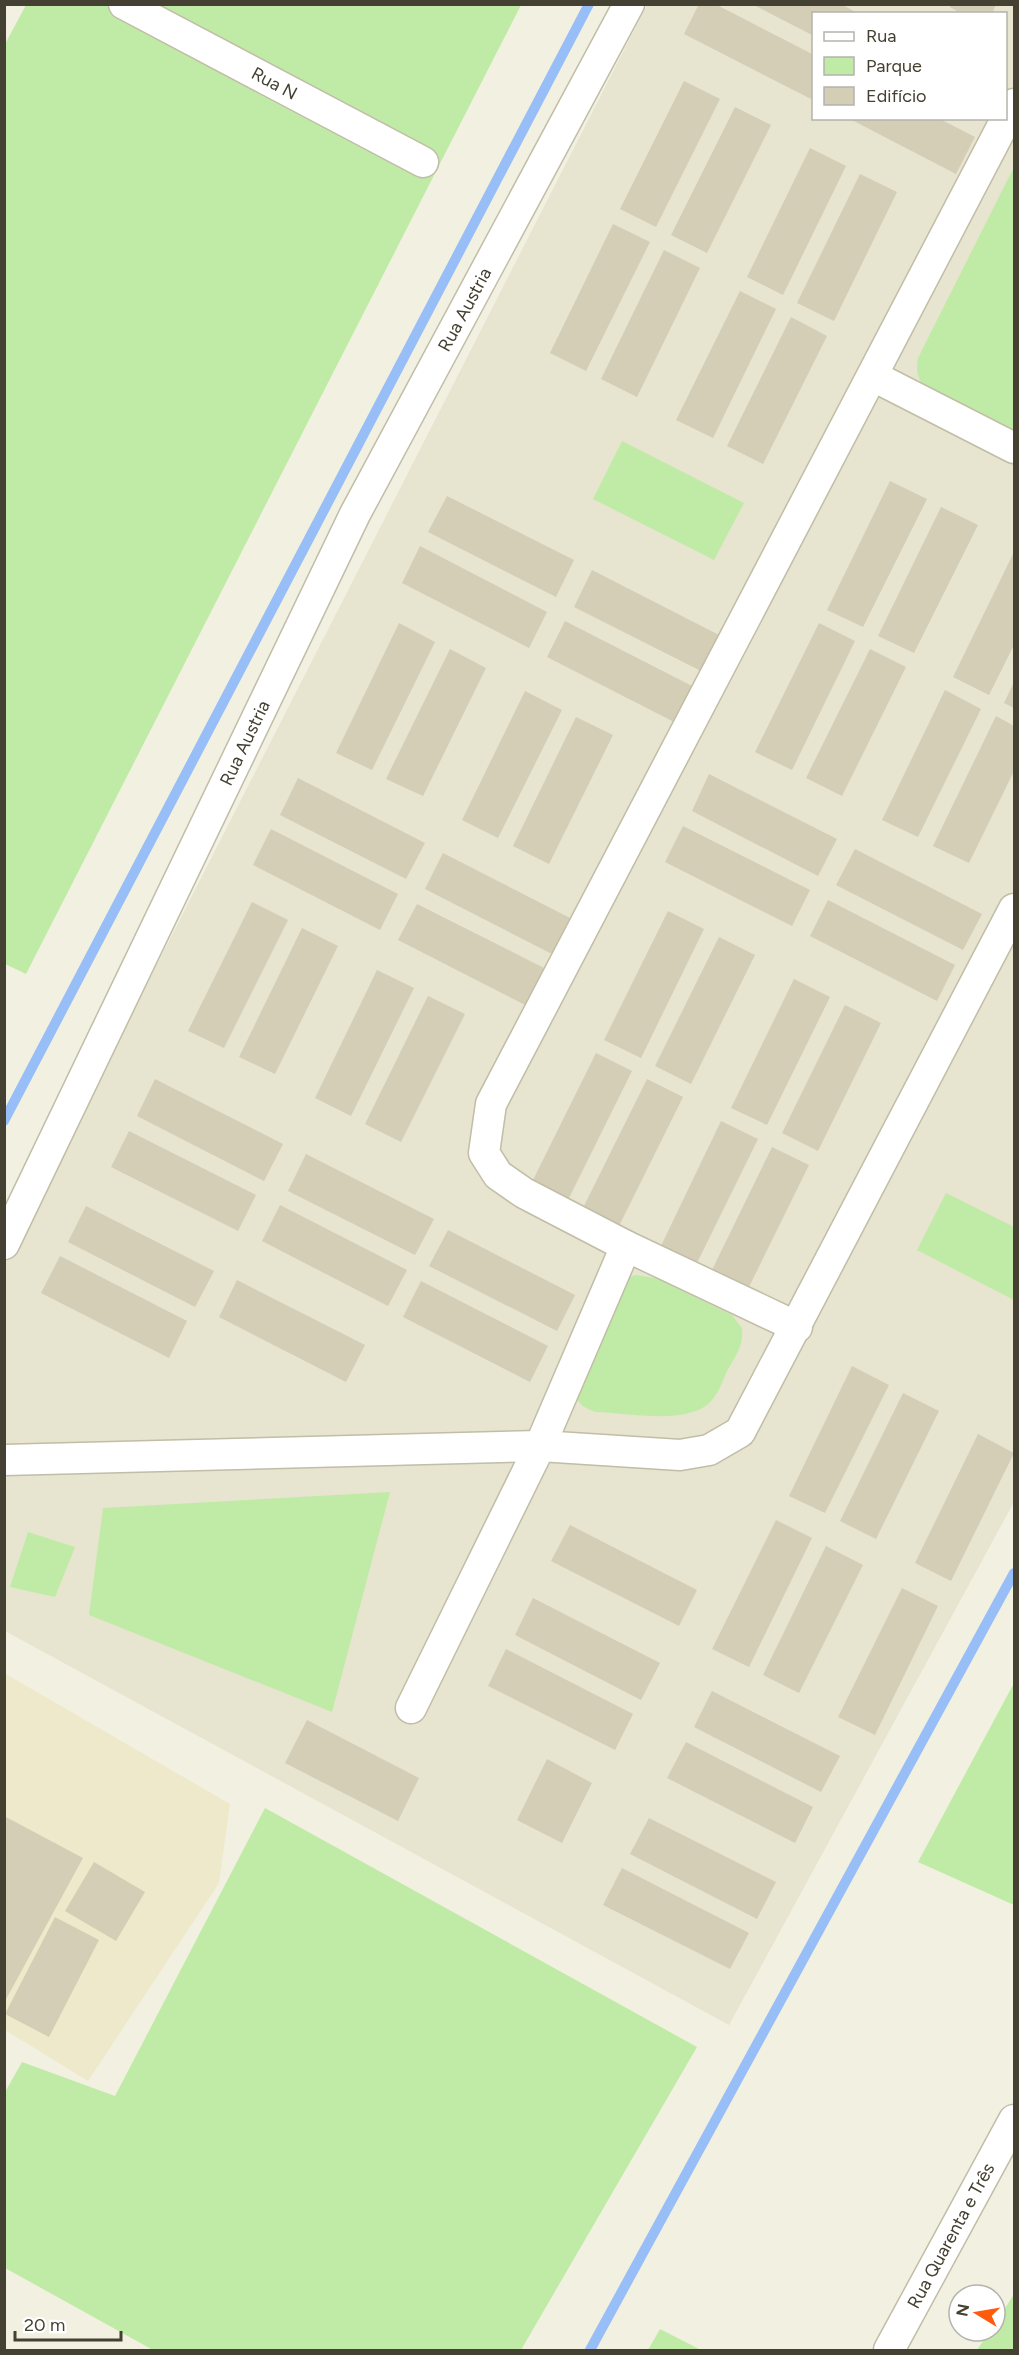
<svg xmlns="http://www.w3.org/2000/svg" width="1019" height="2355" font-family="Figtree,sans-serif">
  <rect width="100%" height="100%" fill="#f2f0e1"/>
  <path fill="#e7e4cf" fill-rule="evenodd" d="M647,5H1014V1502L729,2025L5,1631L4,1264ZM814,14H1006V118H814Z"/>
  <polygon fill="#ede9ca" points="4,1673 230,1804 219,1883 88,2081 5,2030"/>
  <g fill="#c0eba6">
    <polygon points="26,5 521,5 26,974 5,964 4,46"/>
    <path d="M1014,167V433L924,387C917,377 916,370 918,358Z"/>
    <polygon points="622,441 744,503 714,560 593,499"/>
    <polygon points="946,1193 1014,1227 1014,1300 917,1250"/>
    <path d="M636,1275L656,1278L732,1315L742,1328C744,1345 735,1357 727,1371C723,1380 719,1392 712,1400C691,1426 627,1413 596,1412C585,1409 578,1404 573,1392L626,1278Z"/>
    <polygon points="390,1492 332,1712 89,1615 103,1508"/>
    <polygon points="28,1532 75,1547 55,1597 10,1587"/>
    <polygon points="1014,1683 1014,1905 918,1862"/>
    <polygon points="265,1808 697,2047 521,2350 153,2350 5,2268 5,2092 22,2062 115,2096"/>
    <polygon points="1014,2294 1014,2350 977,2350 990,2331 995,2331 995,2324"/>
    <polygon points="660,2329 701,2350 648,2350"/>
  </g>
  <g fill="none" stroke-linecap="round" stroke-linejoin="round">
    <g stroke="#97bef6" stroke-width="10">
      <polyline points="4,1121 589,4"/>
      <polyline points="590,2350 1014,1573"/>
    </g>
  </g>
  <g fill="#d4ceb6">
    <polygon points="699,4 715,4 814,55 814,94 811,99 684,34"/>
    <polygon points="752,4 841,4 859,14 814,14 814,36"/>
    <polygon points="951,4 996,4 992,14 962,14 950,7"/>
    <polygon points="684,81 720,99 656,227 620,209"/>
    <polygon points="735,107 771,125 707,253 671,235"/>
    <polygon points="848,118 938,118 975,137 956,174"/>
    <polygon points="810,148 846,166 783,295 747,277"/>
    <polygon points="860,174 897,192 834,321 797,303"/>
    <polygon points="613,224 650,242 586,371 550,353"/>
    <polygon points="664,250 700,268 637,397 601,379"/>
    <polygon points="740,291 776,309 713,438 676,420"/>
    <polygon points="791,317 827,336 763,464 727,446"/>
    <polygon points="890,481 927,499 863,627 827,610"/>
    <polygon points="447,496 574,560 556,597 428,532"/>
    <polygon points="941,507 978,525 914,653 878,636"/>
    <polygon points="420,546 547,612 529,648 402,583"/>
    <polygon points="1014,552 1014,645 989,695 953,677"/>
    <polygon points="592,570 719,635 701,671 574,607"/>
    <polygon points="565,621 692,686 674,722 547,657"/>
    <polygon points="399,623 435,642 372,770 336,753"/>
    <polygon points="819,623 855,641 792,770 755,752"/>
    <polygon points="450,649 486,668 423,796 386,779"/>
    <polygon points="870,649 906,667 842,796 806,778"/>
    <polygon points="1014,682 1014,708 1004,703"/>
    <polygon points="945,690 981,709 918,837 882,820"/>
    <polygon points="525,691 562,710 498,838 462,820"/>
    <polygon points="996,716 1014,726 1014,771 969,863 933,846"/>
    <polygon points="576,717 613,735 549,864 513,846"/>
    <polygon points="709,774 837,839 818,876 692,811"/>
    <polygon points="298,778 425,843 406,879 280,815"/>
    <polygon points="683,826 810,890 792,926 665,862"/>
    <polygon points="271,829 398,894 380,930 253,865"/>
    <polygon points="855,849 982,914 963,950 836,885"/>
    <polygon points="443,853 570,918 552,954 425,889"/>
    <polygon points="828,900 955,965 937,1001 810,936"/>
    <polygon points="252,902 288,920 224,1048 188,1031"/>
    <polygon points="417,904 544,968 525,1005 398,940"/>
    <polygon points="668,911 704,929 641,1058 604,1040"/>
    <polygon points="302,928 338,946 275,1074 239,1057"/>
    <polygon points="719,937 755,955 691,1084 655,1066"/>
    <polygon points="377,970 414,988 351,1116 315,1098"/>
    <polygon points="794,979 830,997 767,1125 731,1108"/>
    <polygon points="428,996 465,1014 401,1142 365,1124"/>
    <polygon points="845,1005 881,1023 818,1151 782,1133"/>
    <polygon points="596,1053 632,1071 568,1200 532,1182"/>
    <polygon points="155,1079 283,1144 264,1181 137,1116"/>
    <polygon points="647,1079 683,1097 619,1226 583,1208"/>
    <polygon points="721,1121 758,1139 695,1267 659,1250"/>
    <polygon points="129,1131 256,1195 238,1231 111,1167"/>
    <polygon points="772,1147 809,1165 746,1293 709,1276"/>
    <polygon points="306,1154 434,1219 415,1255 288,1191"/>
    <polygon points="280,1205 407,1270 388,1306 262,1241"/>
    <polygon points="86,1206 214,1271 195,1307 68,1242"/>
    <polygon points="448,1230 575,1295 557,1331 429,1266"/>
    <polygon points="60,1256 187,1321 169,1358 41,1293"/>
    <polygon points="237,1280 365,1345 346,1382 219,1317"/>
    <polygon points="421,1281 548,1346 530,1382 403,1317"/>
    <polygon points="852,1366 889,1385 825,1513 789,1496"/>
    <polygon points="903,1393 939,1411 876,1539 840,1521"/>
    <polygon points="978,1434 1014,1453 951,1581 915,1563"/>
    <polygon points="776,1520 812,1538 749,1667 712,1649"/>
    <polygon points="570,1525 697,1590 679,1626 551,1561"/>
    <polygon points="826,1546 863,1565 799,1693 763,1675"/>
    <polygon points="902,1588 938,1606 875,1735 838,1717"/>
    <polygon points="533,1598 660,1663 641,1700 515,1635"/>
    <polygon points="506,1649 633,1714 615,1750 488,1686"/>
    <polygon points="712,1691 840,1756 821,1792 694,1727"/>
    <polygon points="307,1720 419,1778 398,1821 285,1763"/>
    <polygon points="686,1742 813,1807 795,1843 667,1778"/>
    <polygon points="547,1759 592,1783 562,1843 517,1820"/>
    <polygon points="4,1816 83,1858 4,2003"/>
    <polygon points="649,1818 776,1882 757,1919 630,1854"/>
    <polygon points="94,1862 145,1892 116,1941 65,1911"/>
    <polygon points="622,1868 749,1933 730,1969 603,1905"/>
    <polygon points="55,1917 99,1940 49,2037 5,2014"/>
  </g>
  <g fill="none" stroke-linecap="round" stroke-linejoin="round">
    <defs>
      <g id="street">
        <path id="s1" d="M124,4L423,162"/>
        <polyline points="873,376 1014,448"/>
        <path id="s2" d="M4,1244L355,514L629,4"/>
        <polyline points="797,1327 626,1246 524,1193 498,1175 484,1153 491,1104 1014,104"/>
        <polyline points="4,1460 540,1446 680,1455 709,1450 740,1432 1014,909"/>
        <polyline points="411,1708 540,1446 626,1246"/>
        <path id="s3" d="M889,2350L1014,2120"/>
      </g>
    </defs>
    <use href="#street" stroke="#c1bda6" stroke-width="33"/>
    <use href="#street" stroke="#fff" stroke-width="30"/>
  </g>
  <g text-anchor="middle" stroke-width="5" stroke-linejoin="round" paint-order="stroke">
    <g font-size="18" fill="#444032" stroke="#fff">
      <text dy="6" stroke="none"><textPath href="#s1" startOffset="170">Rua N</textPath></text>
      <text dy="6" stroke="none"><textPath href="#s2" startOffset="1042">Rua Austria</textPath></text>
      <text dy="6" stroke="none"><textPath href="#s2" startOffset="556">Rua Austria</textPath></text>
      <text dy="6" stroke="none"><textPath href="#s3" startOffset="130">Rua Quarenta e Três</textPath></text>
    </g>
  </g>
  <rect width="1019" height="2355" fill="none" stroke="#444032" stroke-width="12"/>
  <rect x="812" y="12" width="195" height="108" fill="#ffffff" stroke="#b4b3ad" stroke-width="1.5"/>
  <rect x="824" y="32" width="30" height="9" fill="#ffffff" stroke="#b4b3ad" stroke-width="1.5"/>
  <text x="866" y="42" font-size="18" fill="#444032">Rua</text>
  <rect x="824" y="57" width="30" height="18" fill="#c0eba6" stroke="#b4b3ad" stroke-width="1.5"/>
  <text x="866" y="72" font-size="18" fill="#444032">Parque</text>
  <rect x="824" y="87" width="30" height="18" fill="#d4ceb6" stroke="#b4b3ad" stroke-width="1.5"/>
  <text x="866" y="102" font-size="18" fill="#444032">Edifício</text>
  <g transform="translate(977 2313) rotate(281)"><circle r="28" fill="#ffffff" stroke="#b4b3ad" stroke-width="1.5"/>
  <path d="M0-4.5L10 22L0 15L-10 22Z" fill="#ff5b0c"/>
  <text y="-9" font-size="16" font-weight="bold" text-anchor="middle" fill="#444032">N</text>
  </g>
  <path d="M15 2331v9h106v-9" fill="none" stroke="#444032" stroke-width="3"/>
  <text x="24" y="2331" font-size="18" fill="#444032" stroke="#ffffff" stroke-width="4.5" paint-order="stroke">20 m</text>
</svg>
